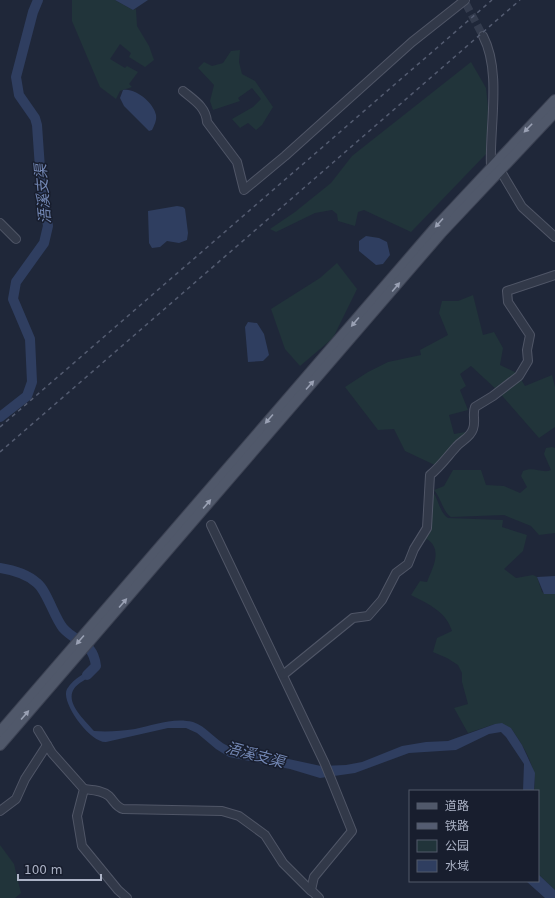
<svg xmlns="http://www.w3.org/2000/svg" width="555" height="898" font-family="'DejaVu Sans','Noto Sans SC',sans-serif">
  <rect width="100%" height="100%" fill="#1f2739"/>
  <g fill="#21343a">
    <polygon points="72,0 115,0 133,10 136,9 137,26 149,46 154,60 145,67 129,57 131,53 120,44 110,59 125,68 127,66 138,72 129,84 132,87 120,91 116,99 100,87 72,21"/>
    <polygon points="240,50 239,62 242,74 255,81 273,107 262,125 256,130 248,123 240,128 232,119 253,107 261,99 252,88 238,98 240,101 213,110 210,101 214,85 198,68 204,62 212,66 223,63 231,51"/>
    <polygon points="471,62 486,88 488,107 486,154 411,232 364,210 358,212 355,226 338,221 337,214 332,210 315,213 276,232 270,229 295,212 331,183 352,156"/>
    <polygon points="337,263 357,289 333,338 300,366 285,349 271,309 320,278"/>
    <polygon points="473,295 483,335 494,332 503,348 500,365 517,373 525,386 552,375 555,387 555,427 539,438 497,390 471,366 460,374 466,386 460,390 468,410 449,415 454,434 471,431 439,467 405,451 394,429 378,430 345,387 368,372 388,362 421,355 420,350 448,335 439,313 442,301 458,301"/>
    <path d="M552,447L555,448V533L539,535L531,526L504,515L451,517C443,512 441,498 434,490L444,486L453,470H481L486,485L504,486L520,493L527,487L521,476L523,471C534,466 542,474 551,470L544,454L546,448Z"/>
    <path d="M432,491C439,499 439,512 448,518L503,520L502,527L527,535L523,551L504,569L516,578L533,575L537,577L542,592L546,594H555V890L538,874V791H534C538,767 523,746 511,728L495,724L468,733L454,708L468,704L462,682V673L458,665L447,658L433,652L437,638L452,631C446,611 428,604 411,595L420,581L427,582C433,567 443,550 427,539L424,542L421,540Z"/>
    <polygon points="0,845 14,864 21,893 15,898 0,898"/>
  </g>
  <g fill="#2f3e60">
    <polygon points="115,0 148,0 133,10"/>
    <path d="M123,90C135,87 154,103 156,115C157,120 154,126 152,130L149,131L124,106L120,98Z"/>
    <polygon points="177,206 183,207 185,209 188,233 187,240 179,243 167,241 160,247 152,248 149,243 148,211"/>
    <polygon points="366,236 379,238 387,242 390,255 383,264 376,265 359,251 359,241"/>
    <polygon points="248,322 257,323 264,334 269,355 263,361 248,362 245,327"/>
    <polygon points="555,576 555,594 544,594 537,577"/>
    <path d="M92,666H98C96,673 89,677 83,681C57,696 82,717 94,731C108,732 121,731 135,729C153,725 174,717 193,722C206,726 215,740 228,746L321,766L346,765L362,762L402,746L426,742L448,741L495,724L502,723L511,728L522,745L535,773L534,791H523L524,764L506,737L501,732L489,734L456,750L409,753L355,773L320,778L290,769L229,757L216,749L197,733L186,728H168L106,742C90,743 60,702 67,689C74,677 87,674 92,666Z"/>
    <polygon points="538,874 555,890 555,898 545,898 526,881 538,881"/>
  </g>
  <g fill="none" stroke-linecap="round" stroke-linejoin="round">
    <g stroke="#2f3e60" stroke-width="10">
      <polyline points="0,417 27,396 32,382 30,339 13,299 16,282 44,243 48,226 41,183 37,125 35,118 19,95 16,77 33,12 38,0"/>
      <path d="M0,568C13,570 27,574 37,583C47,591 54,617 63,628C76,643 93,641 96,666L87,675"/>
    </g>
    <polyline stroke="#343c4e" stroke-width="8" stroke-dasharray="8 4" stroke-linecap="butt" points="466,4 483,36"/>
    <defs>
      <g id="minor">
        <path d="M483,36C502,72 489,128 491,167"/>
        <path d="M183,91C194,100 206,107 207,122L237,162L244,190L285,156L412,42L465,0"/>
        <polyline points="500,170 522,207 555,237"/>
        <polyline points="0,223 16,239"/>
        <polyline points="211,525 325,764 352,831 314,877 311,890 319,898"/>
        <path d="M283,675L353,618L368,616L382,600L396,573L408,564L414,549L427,528L430,475C440,467 447,457 456,447C462,440 470,438 473,429C476,421 472,414 475,407L493,396L519,376L528,361L527,350L530,335L508,302L507,291L555,275"/>
        <polyline points="38,730 52,753 84,789 77,816 82,846 118,890 127,898"/>
        <path d="M84,789C92,790 102,790 109,796C114,801 116,807 123,809L222,811L239,816L265,835L283,863L311,891"/>
        <polyline points="0,811 16,799 25,779 47,745"/>
      </g>
      <g id="major">
        <polyline points="0,732 435,228 555,100"/>
        <polyline points="0,745 441,233 555,112"/>
      </g>
    </defs>
    <use href="#minor" stroke="#505667" stroke-width="10"/>
    <use href="#major" stroke="#3c4253" stroke-width="12"/>
    <use href="#minor" stroke="#323949" stroke-width="8"/>
    <use href="#major" stroke="#50586a" stroke-width="10"/>
    <g stroke="#545c71" stroke-width="1.5" stroke-dasharray="4 4" stroke-linecap="butt">
      <polyline points="0,427 492,0"/>
      <polyline points="0,452 520,0"/>
    </g>
  </g>
  <defs><path id="oneway-solid" d="M-6-.8H1V-3.2L6.5 0L1 3.2V.8H-6Z"/></defs>
  <g fill="#9aa1b4">
    <use href="#oneway-solid" transform="translate(528 128) rotate(134)"/>
    <use href="#oneway-solid" transform="translate(439 223) rotate(132)"/>
    <use href="#oneway-solid" transform="translate(396 287) rotate(-50)"/>
    <use href="#oneway-solid" transform="translate(355 322) rotate(130)"/>
    <use href="#oneway-solid" transform="translate(310 385) rotate(-48)"/>
    <use href="#oneway-solid" transform="translate(269 419) rotate(131)"/>
    <use href="#oneway-solid" transform="translate(207 504) rotate(-49)"/>
    <use href="#oneway-solid" transform="translate(123 603) rotate(-49)"/>
    <use href="#oneway-solid" transform="translate(80 640) rotate(131)"/>
    <use href="#oneway-solid" transform="translate(25 715) rotate(-49)"/>
  </g>
  <g text-anchor="middle" stroke-width="3" stroke-linejoin="round" paint-order="stroke">
    <g font-size="15" font-style="italic" fill="#7286b2" stroke="#181e2e">
      <text transform="translate(43 194) rotate(-95)" y="5">浯溪支渠</text>
      <text transform="translate(255 755) rotate(15)" y="5">浯溪支渠</text>
    </g>
  </g>
  <rect x="409" y="790" width="130" height="92" fill="#181e2e" stroke="#535a6b"/>
  <rect x="417" y="803" width="20" height="6" fill="#50586a" stroke="#535a6b"/>
  <text x="445" y="810" font-size="12" fill="#acb3c6">道路</text>
  <rect x="417" y="823" width="20" height="6" fill="#545c71" stroke="#535a6b"/>
  <text x="445" y="830" font-size="12" fill="#acb3c6">铁路</text>
  <rect x="417" y="840" width="20" height="12" fill="#21343a" stroke="#535a6b"/>
  <text x="445" y="850" font-size="12" fill="#acb3c6">公园</text>
  <rect x="417" y="860" width="20" height="12" fill="#2f3e60" stroke="#535a6b"/>
  <text x="445" y="870" font-size="12" fill="#acb3c6">水域</text>
  <path d="M18 874v6h83v-6" fill="none" stroke="#acb3c6" stroke-width="2"/>
  <text x="24" y="874" font-size="12" fill="#acb3c6" stroke="#181e2e" stroke-width="3" paint-order="stroke">100 m</text>
</svg>
